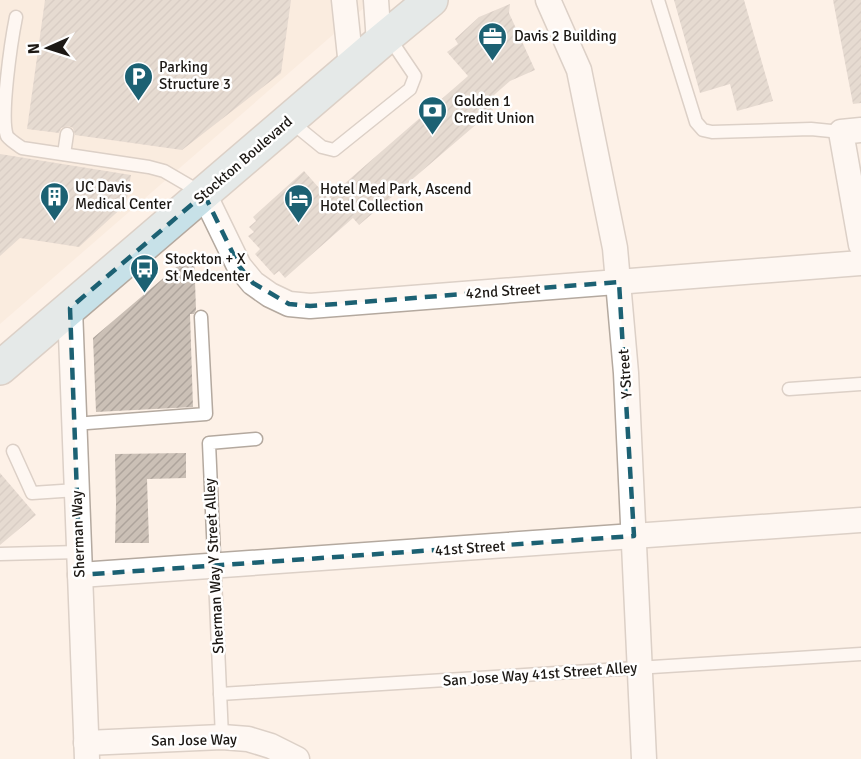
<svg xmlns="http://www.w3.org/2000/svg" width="861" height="759" font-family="Signika,sans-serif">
  <defs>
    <pattern id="building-hatch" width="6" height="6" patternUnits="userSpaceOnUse" patternTransform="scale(1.5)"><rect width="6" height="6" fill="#cbc0b6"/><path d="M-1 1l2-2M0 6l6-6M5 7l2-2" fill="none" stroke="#aea49c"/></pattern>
  </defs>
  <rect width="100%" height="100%" fill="#fdf1e7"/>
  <polygon fill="#f7e6d5" points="0,0 373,0 0,324"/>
  <g fill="url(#building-hatch)">
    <polygon points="45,0 291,0 281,73 182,150 75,135 73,128 68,126 61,128 59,133 27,129"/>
    <polygon points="674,0 744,0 773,101 737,111 730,84 700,93"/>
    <polygon points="833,0 861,0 861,103 853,104"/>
    <polygon points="510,4 509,13 535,70 510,81 486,102 493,110 359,225 353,218 285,278 279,271 274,275 255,254 260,249 248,236 254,232 249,227 256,221 253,217 304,171 328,198 468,76 447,52 458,44 455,39 479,17"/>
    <polygon points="0,154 131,175 126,204 79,247 20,238 0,256"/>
    <polygon points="194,252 196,310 194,314 190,314 193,407 96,412 93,338"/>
    <polygon points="186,453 186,478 147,479 149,543 115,543 116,504 115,454"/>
    <polygon points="0,473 36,515 0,545"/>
  </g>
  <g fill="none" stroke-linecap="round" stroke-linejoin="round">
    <defs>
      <g id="service">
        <polyline points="658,0 696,122 703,130 712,132 811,129 841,132"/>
        <path d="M16,17C11,42 0,117 7,136C11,141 18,145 22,148L149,167L164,171L200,192"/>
        <polyline points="290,121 322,147 334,150 410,89 415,76 388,36"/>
        <polyline points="64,154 67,134"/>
        <polyline points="789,389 861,384"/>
        <polyline points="74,424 206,414 201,317"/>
        <polyline points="13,451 32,493 77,490"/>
        <polyline points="0,554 79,552"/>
        <polyline points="220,694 861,654"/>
        <polyline points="222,737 209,443 256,439"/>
      </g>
      <g id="minor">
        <polyline points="344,0 351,66"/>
        <polyline points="376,0 379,43"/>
        <polyline points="548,0 579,70 615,248 626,373 644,759"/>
        <polyline points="861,130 841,132 861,245"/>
        <polyline points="204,194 239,266 253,283 270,295 289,304 310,306 861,263"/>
        <polyline points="70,308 87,759"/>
        <polyline points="80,575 861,520"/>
        <polyline points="86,743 222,737 248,739 271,746 297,759"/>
      </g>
      <polyline id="secondary" points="0,368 379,43 431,0"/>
    </defs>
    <use href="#service" stroke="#b4a99f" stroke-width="15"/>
    <use href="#minor" stroke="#b4a99f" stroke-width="27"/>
    <use href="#secondary" stroke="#b4a99f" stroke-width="36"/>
    <use href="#service" stroke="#fff" stroke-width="12"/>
    <use href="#minor" stroke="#fff" stroke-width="24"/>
    <use href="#secondary" stroke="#c7e1e8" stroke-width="33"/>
  </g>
  <path d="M0 0H861V759H0ZM204,194L239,266L253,283L289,304L310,306L619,282L634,536L80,575L70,308Z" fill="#fdf1e7" fill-opacity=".55" fill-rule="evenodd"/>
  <path fill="none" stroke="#1c6173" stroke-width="4.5" stroke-dasharray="12 8" stroke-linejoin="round" d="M204,194L239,266L253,283L289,304L310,306L619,282L634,536L80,575L70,308Z"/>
  <defs>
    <symbol id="office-pin" viewBox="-11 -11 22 30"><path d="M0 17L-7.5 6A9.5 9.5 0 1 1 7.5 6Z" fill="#1c6173" stroke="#fff"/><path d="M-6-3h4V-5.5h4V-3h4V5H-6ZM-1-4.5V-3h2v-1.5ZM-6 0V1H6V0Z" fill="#fff"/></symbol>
    <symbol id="parking-pin" viewBox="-11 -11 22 30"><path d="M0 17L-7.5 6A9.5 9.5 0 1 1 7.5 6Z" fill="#1c6173" stroke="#fff"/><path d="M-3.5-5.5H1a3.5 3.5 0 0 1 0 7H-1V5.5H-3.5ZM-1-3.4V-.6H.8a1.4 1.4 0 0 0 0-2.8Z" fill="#fff"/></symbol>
    <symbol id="bank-pin" viewBox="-11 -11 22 30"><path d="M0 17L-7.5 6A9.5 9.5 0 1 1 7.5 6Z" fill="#1c6173" stroke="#fff"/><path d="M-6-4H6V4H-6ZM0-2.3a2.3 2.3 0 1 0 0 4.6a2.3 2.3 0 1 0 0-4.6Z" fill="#fff"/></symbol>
    <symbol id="building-pin" viewBox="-11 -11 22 30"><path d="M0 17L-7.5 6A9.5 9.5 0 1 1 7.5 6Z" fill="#1c6173" stroke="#fff"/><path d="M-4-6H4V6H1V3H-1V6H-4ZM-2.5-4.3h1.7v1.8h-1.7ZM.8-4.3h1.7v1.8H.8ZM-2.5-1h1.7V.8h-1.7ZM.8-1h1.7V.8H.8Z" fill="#fff"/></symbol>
    <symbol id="hotel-pin" viewBox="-11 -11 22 30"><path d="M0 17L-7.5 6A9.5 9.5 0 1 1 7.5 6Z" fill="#1c6173" stroke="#fff"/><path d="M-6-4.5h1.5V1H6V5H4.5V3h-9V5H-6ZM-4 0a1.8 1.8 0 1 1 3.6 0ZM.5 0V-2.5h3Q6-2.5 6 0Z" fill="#fff"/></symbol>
    <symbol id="bus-pin" viewBox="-11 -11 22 30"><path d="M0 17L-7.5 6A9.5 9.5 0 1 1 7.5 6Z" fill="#1c6173" stroke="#fff"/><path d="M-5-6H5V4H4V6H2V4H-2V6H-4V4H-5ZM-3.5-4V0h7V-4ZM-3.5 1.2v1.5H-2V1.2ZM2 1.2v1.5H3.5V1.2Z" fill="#fff"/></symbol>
  </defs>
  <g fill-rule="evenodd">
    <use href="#office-pin" x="476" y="20" width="33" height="45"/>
    <use href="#parking-pin" x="122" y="60" width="33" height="45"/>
    <use href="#bank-pin" x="416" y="94" width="33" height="45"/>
    <use href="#building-pin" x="38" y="180" width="33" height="45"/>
    <use href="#hotel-pin" x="282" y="182" width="33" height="45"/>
    <use href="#bus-pin" x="128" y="252" width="33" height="45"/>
  </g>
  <g text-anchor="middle" stroke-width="5" stroke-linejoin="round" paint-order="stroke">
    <g font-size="15" fill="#1c1814" stroke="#fff" text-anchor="start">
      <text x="514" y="41">Davis 2 Building</text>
      <text x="159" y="72">Parking<tspan x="159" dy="17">Structure 3</tspan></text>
      <text x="454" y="106">Golden 1<tspan x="454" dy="17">Credit Union</tspan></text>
      <text x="75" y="192">UC Davis<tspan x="75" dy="17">Medical Center</tspan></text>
      <text x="320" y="194">Hotel Med Park, Ascend<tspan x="320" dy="17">Hotel Collection</tspan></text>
      <text x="165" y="264">Stockton + X<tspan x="165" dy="17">St Medcenter</tspan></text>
    </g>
    <g font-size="15" fill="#1c1814" stroke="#fff">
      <text transform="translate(243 160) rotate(-41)" y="5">Stockton Boulevard</text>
      <text transform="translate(503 291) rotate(-4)" y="5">42nd Street</text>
      <text transform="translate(625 374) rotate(-94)" y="5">Y Street</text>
      <text transform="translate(78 534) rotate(-92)" y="5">Sherman Way</text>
      <text transform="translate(470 548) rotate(-4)" y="5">41st Street</text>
      <text transform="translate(214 566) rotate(-93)" y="5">Sherman Way Y Street Alley</text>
      <text transform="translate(540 674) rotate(-4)" y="5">San Jose Way 41st Street Alley</text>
      <text transform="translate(194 740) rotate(-1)" y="5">San Jose Way</text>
    </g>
  </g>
  <g transform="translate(48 48) rotate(267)" stroke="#ffffff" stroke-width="4.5" paint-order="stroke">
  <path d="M0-4.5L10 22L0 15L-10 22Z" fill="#1c1814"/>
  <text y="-9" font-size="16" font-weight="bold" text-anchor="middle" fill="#1c1814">N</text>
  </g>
</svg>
